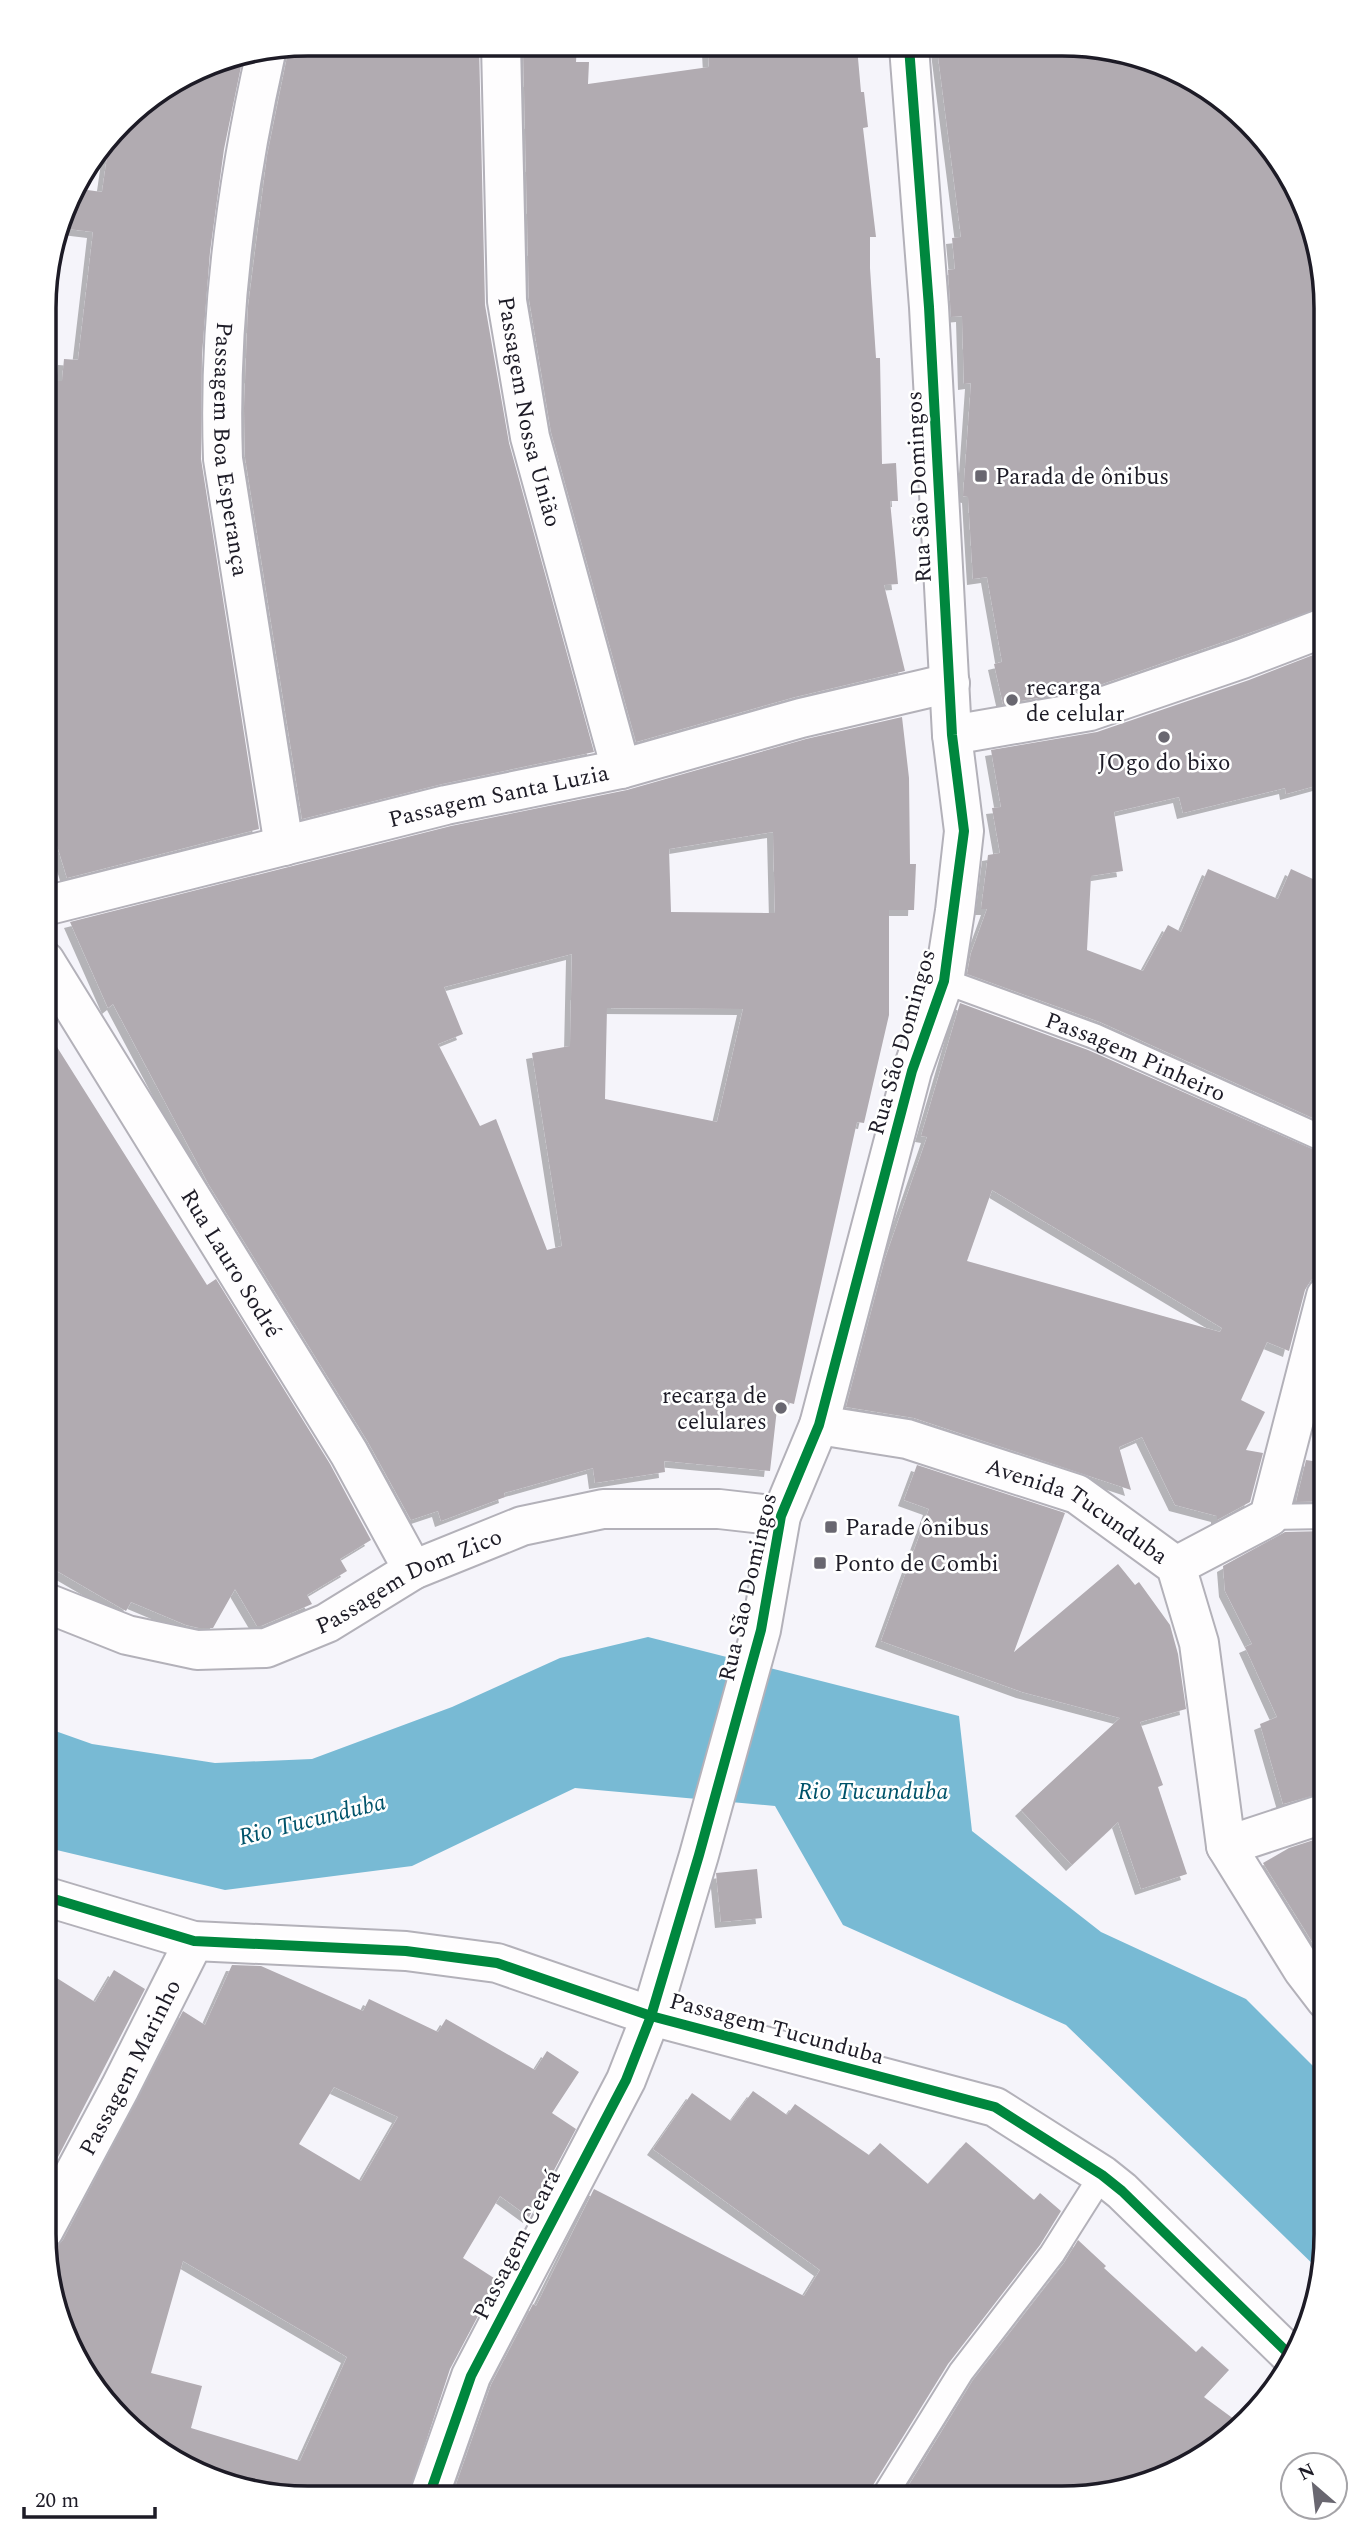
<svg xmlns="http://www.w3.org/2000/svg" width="1370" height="2542" font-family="Spectral,serif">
  <defs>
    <filter id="shadow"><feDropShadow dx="-6" dy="6" stdDeviation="0" flood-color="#0004"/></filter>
  </defs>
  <rect width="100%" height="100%" fill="#f5f4fa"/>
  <polygon fill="#78bad4" points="648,1637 959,1716 972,1831 1101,1932 1246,1999 1326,2079 1326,2252 1321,2272 1066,2025 843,1925 775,1806 575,1788 412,1866 225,1890 44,1847 44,1727 92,1744 215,1763 312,1759 452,1707 560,1658"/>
  <g fill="#b1abb1" fill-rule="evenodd" filter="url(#shadow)">
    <polygon points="308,44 479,45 485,305 509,443 594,752 442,784 302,819 245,457 244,408 248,307 267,156 287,57 287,48"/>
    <polygon points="523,45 577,45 576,62 589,62 588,84 709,67 708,48 857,47 861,92 864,92 868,127 863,128 876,237 870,237 870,268 876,358 880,358 882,464 896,463 898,501 890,501 898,584 884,585 905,671 795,697 636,742 551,432 529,299"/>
    <polygon points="937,48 1113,49 1179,71 1236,109 1282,161 1312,222 1326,308 1326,606 1085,690 1003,704 994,664 1002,662 987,577 973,579 968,497 963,496 971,383 964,384 962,316 951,317 948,270 955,269 952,238 961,237"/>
    <polygon points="243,57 224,149 210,252 202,355 201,459 259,829 67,878 45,806 46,381 62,381 64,359 78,360 93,232 60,228 73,188 102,192 109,143 133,109 207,64"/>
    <polygon points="1326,650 1326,783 1286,794 1285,788 1183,813 1179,797 1114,812 1123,871 1091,876 1087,950 1143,971 1168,925 1181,932 1208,869 1278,899 1291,869 1326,885 1326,1124 1100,1022 967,974 971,953 987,909 981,909 988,855 1000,853 992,808 1001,807 991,750 1097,732 1249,680"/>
    <path d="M902,717L909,778L910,864H916L914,910H889V1015L864,1123L857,1122L794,1404L778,1400L770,1471L664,1461L665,1472L595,1483L593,1468L504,1493L505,1497L441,1521L438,1511L411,1520L368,1442L209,1185L113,1004L108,1008L70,922L451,826L627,790L806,739ZM773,832L775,913L671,912L669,849ZM572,954L570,1046L532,1053L562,1246L547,1250L496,1119L480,1126L438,1044L463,1034L444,987ZM607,1008L743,1009L717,1122L605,1099Z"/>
    <path d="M960,1003L1088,1050L1326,1155V1275H1320L1311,1280L1305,1290L1289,1351L1267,1342L1241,1400L1265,1412L1246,1450L1263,1453L1250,1502L1217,1520V1516L1175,1505L1142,1437L1119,1447L1131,1490L914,1418L846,1407L885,1259L927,1137L921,1136ZM992,1190L1222,1328L1220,1332L967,1261Z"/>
    <polygon points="45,1028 207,1285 216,1279 330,1464 371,1540 340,1559 347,1571 307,1595 312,1604 261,1626 257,1626 235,1589 213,1628 199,1628 186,1625 131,1602 126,1611 45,1564"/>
    <polygon points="1306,1460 1326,1463 1326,1501 1296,1502"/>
    <polygon points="917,1465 1065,1513 1014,1652 1118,1564 1135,1585 1139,1582 1170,1625 1178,1654 1186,1709 1140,1722 1163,1785 1158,1787 1187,1874 1141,1889 1118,1822 1072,1865 1021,1810 1120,1718 1022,1692 881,1641 929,1509 904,1500"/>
    <polygon points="1326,1531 1326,1724 1314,1729 1326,1769 1326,1792 1283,1804 1260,1724 1277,1717 1245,1647 1252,1644 1225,1591 1223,1566 1285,1532"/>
    <polygon points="1326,1836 1326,1964 1263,1863 1289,1848"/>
    <polygon points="757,1869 762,1918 721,1922 716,1873"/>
    <path d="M232,1965L261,1966L363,2011L369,1999L438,2032L446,2019L535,2070L547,2051L579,2072L552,2113L576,2129L529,2217L500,2196L463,2258L497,2280L450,2369L408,2496H273L206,2478L147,2443L109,2404L88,2381L58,2320L47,2251L56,2248L63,2240L183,2011L205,2025ZM334,2087L398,2117L361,2181L299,2144ZM183,2261L347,2357L300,2461L191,2428L202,2386L151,2373Z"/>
    <polygon points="44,1970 95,2002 114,1970 145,1989 44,2184"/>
    <polygon points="753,2091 787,2115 795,2104 869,2155 880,2143 928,2184 966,2142 1034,2200 1040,2193 1061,2211 1040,2245 948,2364 870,2490 868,2498 452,2496 491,2385 533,2304 536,2306 594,2189 804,2296 820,2270 653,2149 692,2093 731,2121"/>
    <polygon points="1078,2240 1106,2266 1104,2268 1196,2352 1202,2346 1229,2370 1204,2397 1242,2425 1223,2444 1148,2484 1062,2498 901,2498 973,2380 1064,2263"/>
  </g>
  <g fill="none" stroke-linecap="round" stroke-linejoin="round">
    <defs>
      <g id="service">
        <path id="s1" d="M944,981L1094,1036L1326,1140"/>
        <polyline points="1269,1517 1326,1516"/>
        <polyline points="883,2498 961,2372 1052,2254 1102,2175"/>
      </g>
      <g id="minor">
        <path id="s2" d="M501,45L507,301L530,437L621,769"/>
        <path id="s3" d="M266,52C236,185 218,323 223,459L284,846"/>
        <polyline points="952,735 1090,711 1242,659 1326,627"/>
        <path id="s4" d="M45,906L446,805L621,769L801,718L950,683"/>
        <path id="s5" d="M45,961L349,1453L413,1570"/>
        <path id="s6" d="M819,1425L907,1439L1077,1494L1176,1566L1199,1643L1226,1846L1303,1970L1326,2000"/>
        <polyline points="1176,1566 1269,1517 1326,1296"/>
        <path id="s7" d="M44,1602L127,1635L197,1650L266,1648L327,1623L413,1570L522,1526L603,1509H719L781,1516"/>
        <polyline points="1226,1846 1326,1813"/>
        <polyline points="44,1896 194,1941 406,1951 497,1963 651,2016 626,2080 471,2376 429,2496"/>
        <path id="s8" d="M44,2230L120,2088L194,1941"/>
      </g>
      <polyline id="tertiary" points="909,47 929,307 952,735 964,831 955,911 944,981 912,1071 819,1425 781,1516 761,1630 699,1855 651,2016 995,2107 1102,2175 1122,2191 1293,2358"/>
    </defs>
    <use href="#service" stroke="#b3b1b9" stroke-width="28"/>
    <use href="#minor" stroke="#b3b1b9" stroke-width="42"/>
    <use href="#tertiary" stroke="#b3b1b9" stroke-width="42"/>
    <use href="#service" stroke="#fefdfe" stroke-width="24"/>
    <use href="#minor" stroke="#fefdfe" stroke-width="38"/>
    <use href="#tertiary" stroke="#fefdfe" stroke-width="38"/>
    <defs>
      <g id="cycleway">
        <polyline points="44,1896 194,1941 406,1951 497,1963 651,2016 995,2107 1102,2175 1122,2191 1293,2358"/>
        <polyline points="429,2496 471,2376 626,2080 651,2016 699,1855 761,1630 781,1516 819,1425 912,1071 944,981 964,831 952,735 929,307 909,47"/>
      </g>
    </defs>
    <use href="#cycleway" stroke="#fff" stroke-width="15"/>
    <use href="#cycleway" stroke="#00873e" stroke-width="10"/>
  </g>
  <g fill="#696770" stroke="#fff" stroke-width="2.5">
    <rect x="974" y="469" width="14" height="14" rx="3.5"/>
    <circle cx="1012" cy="700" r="7"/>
    <circle cx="1164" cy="737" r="7"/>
    <circle cx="781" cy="1408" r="7"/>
    <rect x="824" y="1520" width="14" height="14" rx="3.5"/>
    <rect x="813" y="1556" width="14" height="14" rx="3.5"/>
  </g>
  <g text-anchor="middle" stroke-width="5" stroke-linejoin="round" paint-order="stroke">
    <g font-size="23" fill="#1d1b26" stroke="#fff">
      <text dy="8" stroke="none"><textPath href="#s2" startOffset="369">Passagem Nossa União</textPath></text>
      <text dy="8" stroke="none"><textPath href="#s3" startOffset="401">Passagem Boa Esperança</textPath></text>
      <text transform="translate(918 487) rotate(-93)" y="8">Rua São Domingos</text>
      <text dy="8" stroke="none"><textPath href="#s4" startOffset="467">Passagem Santa Luzia</textPath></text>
      <text transform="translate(901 1042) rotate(-74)" y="8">Rua São Domingos</text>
      <text dy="8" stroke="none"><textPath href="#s1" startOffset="206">Passagem Pinheiro</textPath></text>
      <text dy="8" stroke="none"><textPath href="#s5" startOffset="355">Rua Lauro Sodré</textPath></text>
      <text dy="8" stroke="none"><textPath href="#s6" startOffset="275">Avenida Tucunduba</textPath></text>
      <text dy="8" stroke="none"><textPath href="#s7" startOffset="388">Passagem Dom Zico</textPath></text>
      <text transform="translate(747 1587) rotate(-77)" y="8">Rua São Domingos</text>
      <text transform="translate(777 2028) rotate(15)" y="8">Passagem Tucunduba</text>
      <text dy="8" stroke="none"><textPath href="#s8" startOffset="184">Passagem Marinho</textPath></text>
      <text transform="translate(516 2244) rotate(-63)" y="8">Passagem Ceará</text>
    </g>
    <g font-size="23" fill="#1d1b26" stroke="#fff" text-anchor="start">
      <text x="995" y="484">Parada de ônibus</text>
      <text x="1026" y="695">recarga<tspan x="1026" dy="26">de celular</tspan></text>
      <text x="1164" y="770" text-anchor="middle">JOgo do bixo</text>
      <text x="767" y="1403" text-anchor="end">recarga de<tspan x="767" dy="26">celulares</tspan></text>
      <text x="845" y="1535">Parade ônibus</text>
      <text x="834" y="1571">Ponto de Combi</text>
    </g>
    <g font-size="24" font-style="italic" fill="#00536a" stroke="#fff">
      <text x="873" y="1799">Rio Tucunduba</text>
      <text transform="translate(312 1819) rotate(-14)" y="8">Rio Tucunduba</text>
    </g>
  </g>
  <path d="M0 0H1370V2542H0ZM308 56H1062A252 252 0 0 1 1314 308V2234A252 252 0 0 1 1062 2486H308A252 252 0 0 1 56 2234V308A252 252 0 0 1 308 56Z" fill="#fff" fill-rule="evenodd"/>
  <path fill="none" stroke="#1d1b26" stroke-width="3.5" d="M308 56H1062A252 252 0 0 1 1314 308V2234A252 252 0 0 1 1062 2486H308A252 252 0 0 1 56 2234V308A252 252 0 0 1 308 56Z"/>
  <g transform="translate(1314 2486) rotate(332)"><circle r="33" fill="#ffffff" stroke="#a5a4a8" stroke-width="2"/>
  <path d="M0-5L12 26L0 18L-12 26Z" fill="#696770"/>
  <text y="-10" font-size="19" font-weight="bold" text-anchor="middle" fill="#1d1b26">N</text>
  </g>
  <path d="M24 2507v10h131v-10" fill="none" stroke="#1d1b26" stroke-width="3.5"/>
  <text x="35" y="2507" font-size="21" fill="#1d1b26" stroke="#ffffff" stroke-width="5" paint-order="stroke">20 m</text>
</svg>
